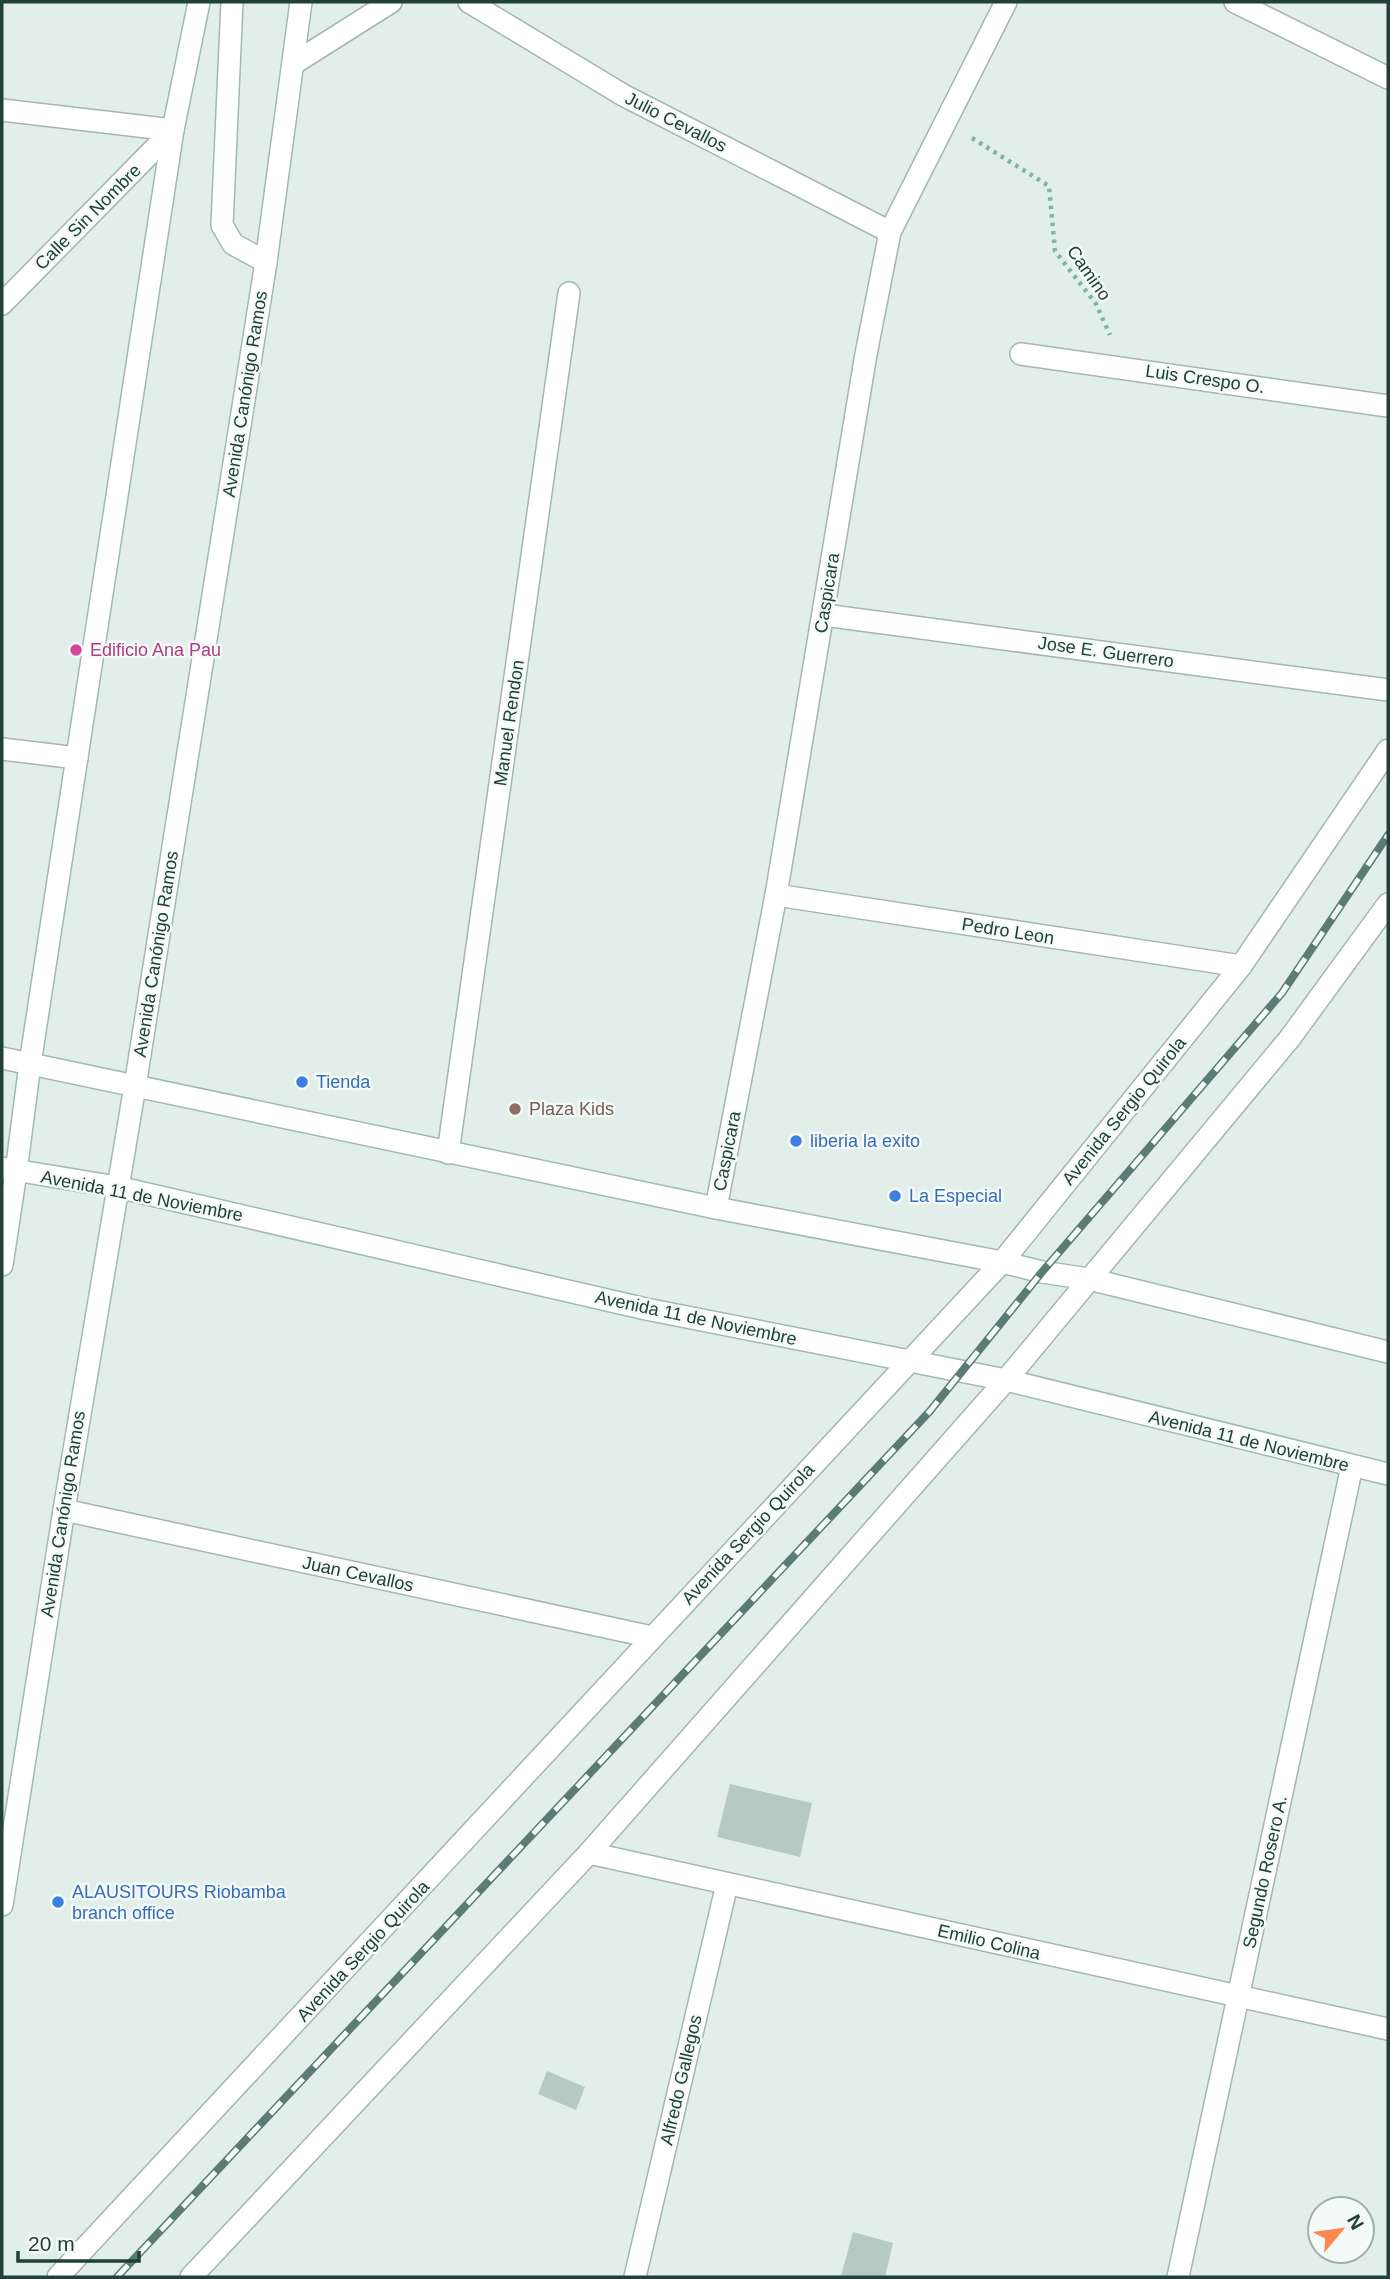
<svg xmlns="http://www.w3.org/2000/svg" width="1390" height="2279" font-family="Helvetica,sans-serif">
  <rect width="100%" height="100%" fill="#e2eee9"/>
  <g fill="#b7c9c3">
    <polygon points="730,1784 812,1803 800,1857 717,1837"/>
    <polygon points="547,2071 585,2087 576,2110 538,2094"/>
    <polygon points="853,2232 893,2243 885,2277 841,2276"/>
  </g>
  <g fill="none" stroke-linecap="round" stroke-linejoin="round">
    <defs>
      <g id="street">
        <polyline points="469,2 623,95 890,232"/>
        <polyline points="1235,2 1388,78"/>
        <polyline points="293,64 391,2"/>
        <polyline points="2,110 173,130"/>
        <polyline points="2,304 173,130"/>
        <polyline points="1021,354 1388,406"/>
        <polyline points="824,615 1388,690"/>
        <polyline points="2,749 77,758"/>
        <polyline points="776,895 1241,966"/>
        <polyline points="448,1153 569,293"/>
        <polyline points="716,1208 776,895 866,354 890,232 1006,2"/>
        <polyline points="64,1510 652,1637"/>
        <polyline points="589,1853 1388,2029"/>
        <polyline points="58,2277 1002,1262 1241,966 1388,750"/>
        <polyline points="191,2277 589,1853 1006,1380 1290,1038 1388,904"/>
        <polyline points="635,2277 727,1884"/>
        <polyline points="1178,2277 1352,1466"/>
      </g>
      <g id="secondary">
        <polyline points="232,2 222,225 233,244 266,262"/>
        <polyline points="2,1058 716,1208 1002,1262 1042,1272 1089,1279 1388,1352"/>
        <polyline points="2,1168 117,1187 646,1309 1006,1380 1388,1474"/>
        <polyline points="2,1265 16,1172 30,1064 173,130 199,2"/>
        <polyline points="2,1905 64,1510 135,1086 266,262 301,2"/>
      </g>
    </defs>
    <use href="#street" stroke="#a4b6b1" stroke-width="24"/>
    <use href="#secondary" stroke="#a0bab3" stroke-width="24"/>
    <polyline stroke="#80b4a7" stroke-width="4.5" stroke-dasharray="3.5 5" stroke-linecap="butt" points="972,138 1049,186 1055,251 1096,304 1110,335"/>
    <use href="#street" stroke="#fff" stroke-width="21"/>
    <use href="#secondary" stroke="#fff" stroke-width="21"/>
    <defs>
      <polyline id="rail" points="117,2277 930,1411 1042,1272 1282,993 1388,835"/>
    </defs>
    <use href="#rail" stroke="#5b7c75" stroke-width="8"/>
    <use href="#rail" stroke="#f3faf7" stroke-width="5" stroke-dasharray="16" stroke-linecap="butt"/>
  </g>
  <circle fill="#d1479c" stroke="#f3faf7" stroke-width="2.5" cx="76" cy="650" r="7"/>
  <g fill="#3f7fe0" stroke="#f3faf7" stroke-width="2.5">
    <circle cx="302" cy="1082" r="7"/>
    <circle cx="796" cy="1141" r="7"/>
    <circle cx="895" cy="1196" r="7"/>
    <circle cx="58" cy="1902" r="7"/>
  </g>
  <circle fill="#8d6e63" stroke="#f3faf7" stroke-width="2.5" cx="515" cy="1109" r="7"/>
  <g text-anchor="middle" stroke-width="5" stroke-linejoin="round" paint-order="stroke">
    <g font-size="18" fill="#21403a" stroke="#f3faf7">
      <text transform="translate(676 122) rotate(27)" y="6">Julio Cevallos</text>
      <text transform="translate(88 217) rotate(-45)" y="6">Calle Sin Nombre</text>
      <text transform="translate(1089 273) rotate(55)" y="6">Camino</text>
      <text transform="translate(1205 379) rotate(8)" y="6">Luis Crespo O.</text>
      <text transform="translate(245 394) rotate(-81)" y="6">Avenida Canónigo Ramos</text>
      <text transform="translate(827 593) rotate(-81)" y="6">Caspicara</text>
      <text transform="translate(1106 652) rotate(8)" y="6">Jose E. Guerrero</text>
      <text transform="translate(509 723) rotate(-82)" y="6">Manuel Rendon</text>
      <text transform="translate(1008 931) rotate(9)" y="6">Pedro Leon</text>
      <text transform="translate(156 954) rotate(-81)" y="6">Avenida Canónigo Ramos</text>
      <text transform="translate(1124 1111) rotate(-51)" y="6">Avenida Sergio Quirola</text>
      <text transform="translate(727 1151) rotate(-79)" y="6">Caspicara</text>
      <text transform="translate(142 1196) rotate(11)" y="6">Avenida 11 de Noviembre</text>
      <text transform="translate(696 1318) rotate(12)" y="6">Avenida 11 de Noviembre</text>
      <text transform="translate(1249 1441) rotate(14)" y="6">Avenida 11 de Noviembre</text>
      <text transform="translate(63 1514) rotate(-81)" y="6">Avenida Canónigo Ramos</text>
      <text transform="translate(748 1534) rotate(-47)" y="6">Avenida Sergio Quirola</text>
      <text transform="translate(358 1574) rotate(12)" y="6">Juan Cevallos</text>
      <text transform="translate(1265 1872) rotate(-78)" y="6">Segundo Rosero A.</text>
      <text transform="translate(989 1942) rotate(13)" y="6">Emilio Colina</text>
      <text transform="translate(363 1951) rotate(-47)" y="6">Avenida Sergio Quirola</text>
      <text transform="translate(681 2080) rotate(-77)" y="6">Alfredo Gallegos</text>
    </g>
    <g font-size="18" fill="#b23c85" stroke="#f3faf7" text-anchor="start">
      <text x="90" y="656">Edificio Ana Pau</text>
    </g>
    <g font-size="18" fill="#366cbe" stroke="#f3faf7" text-anchor="start">
      <text x="316" y="1088">Tienda</text>
      <text x="810" y="1147">liberia la exito</text>
      <text x="909" y="1202">La Especial</text>
      <text x="72" y="1898">ALAUSITOURS Riobamba<tspan x="72" dy="21">branch office</tspan></text>
    </g>
    <g font-size="18" fill="#785e54" stroke="#f3faf7" text-anchor="start">
      <text x="529" y="1115">Plaza Kids</text>
    </g>
  </g>
  <rect width="1390" height="2279" fill="none" stroke="#21403a" stroke-width="7"/>
  <g transform="translate(1341 2230) rotate(61)"><circle r="33" fill="#f3faf7" stroke="#9fb0ab" stroke-width="2"/>
  <path d="M0-5L12 26L0 18L-12 26Z" fill="#fd8851"/>
  <text y="-10" font-size="19" font-weight="bold" text-anchor="middle" fill="#21403a">N</text>
  </g>
  <path d="M18 2251v10h121v-10" fill="none" stroke="#21403a" stroke-width="3.5"/>
  <text x="28" y="2251" font-size="21" fill="#21403a" stroke="#f3faf7" stroke-width="5" paint-order="stroke">20 m</text>
</svg>
